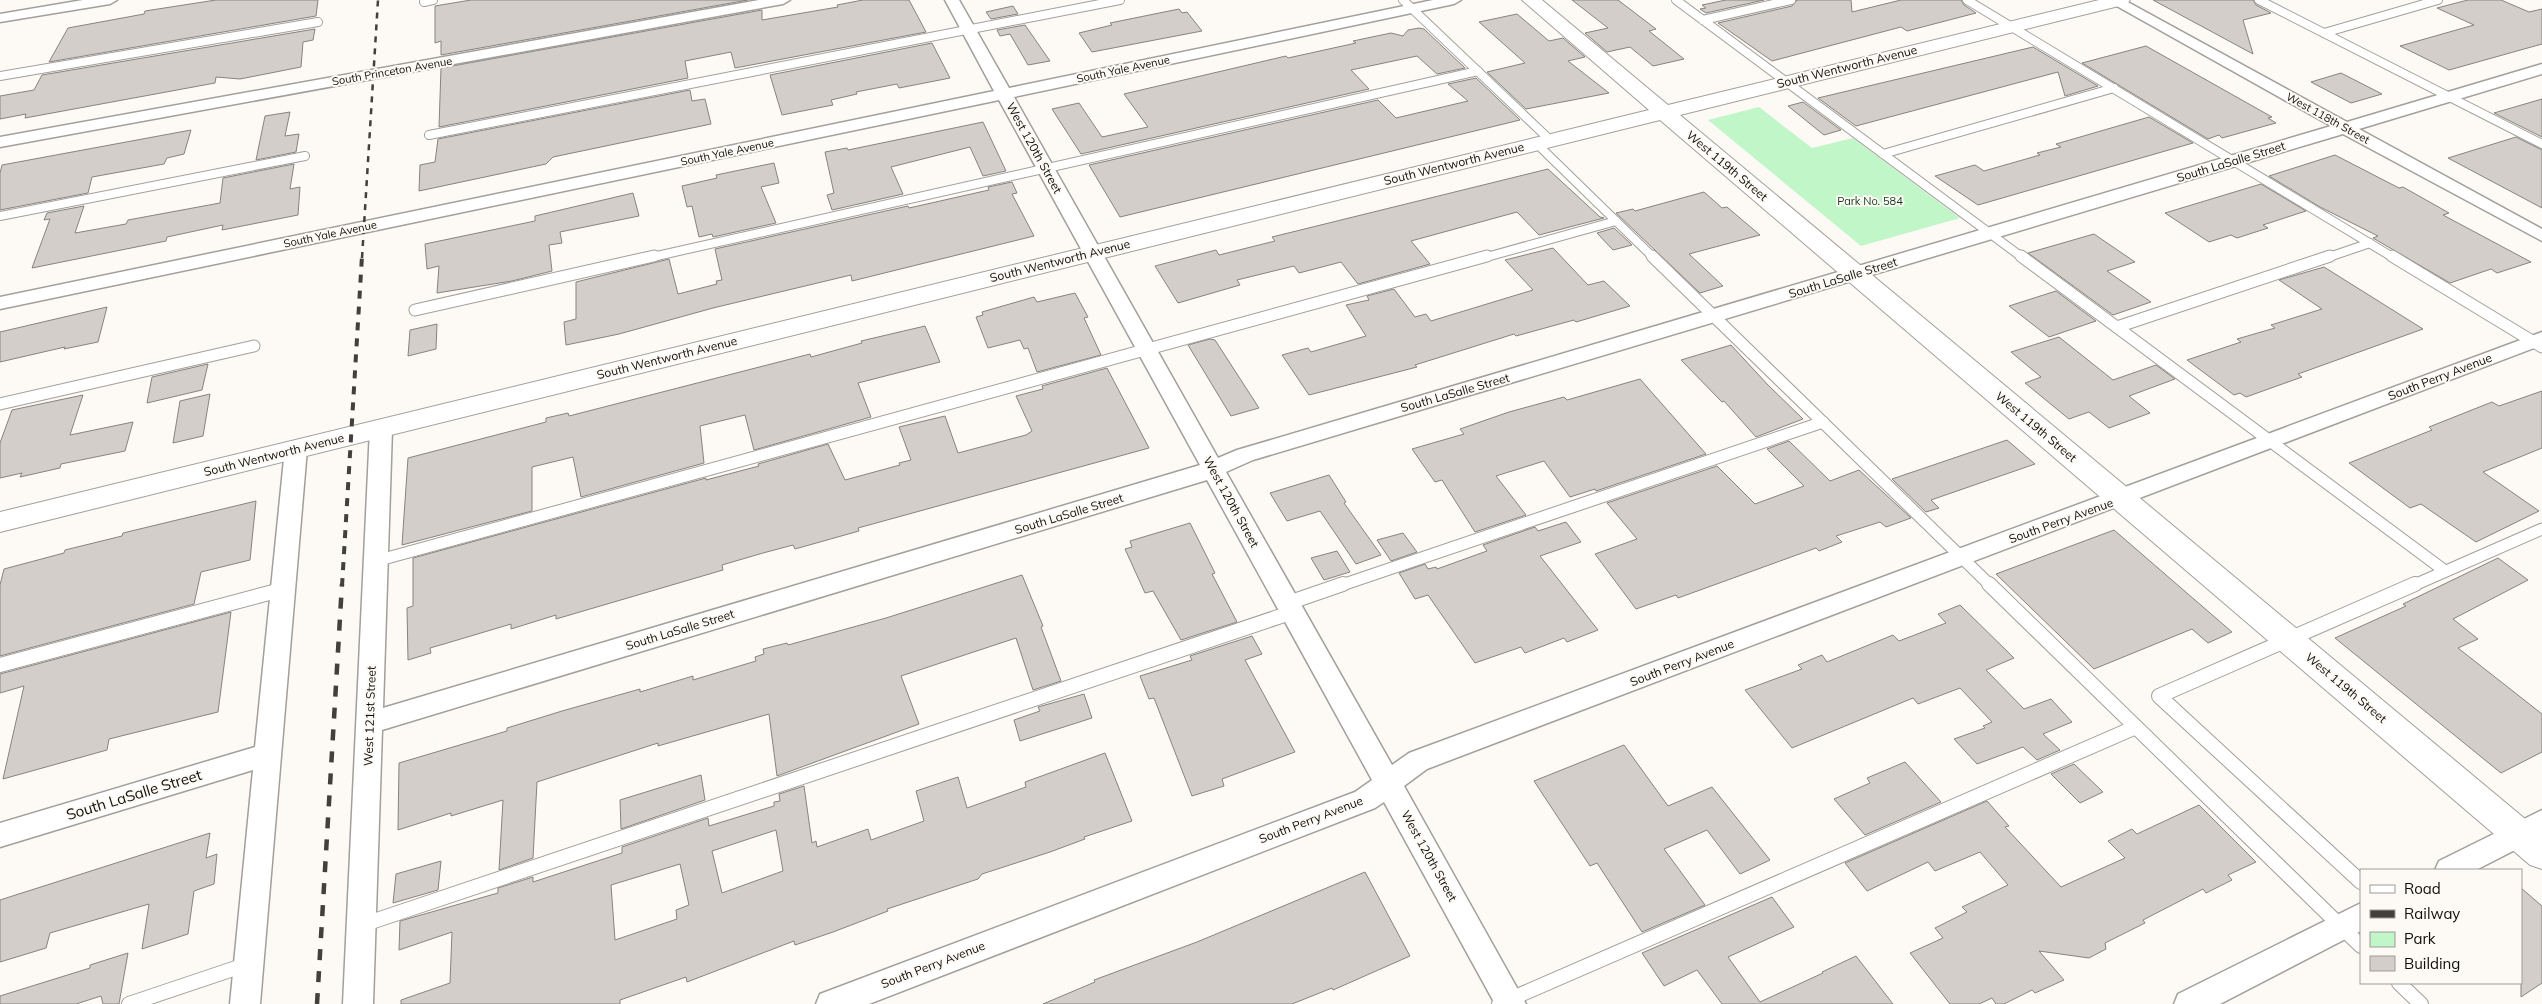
<svg xmlns="http://www.w3.org/2000/svg" width="2542" height="1004" font-family="Mulish,sans-serif">
  <rect width="100%" height="100%" fill="#fdf9f4"/>
  <polygon fill="#c1f6c9" points="1759,107 1812,148 1853,138 1960,218 1861,246 1708,120"/>
  <g fill="#d3cec9" stroke="#87837f" fill-rule="evenodd">
    <polygon points="216,0 318,0 316,16 49,62 68,28 144,14 145,11"/>
    <polygon points="471,0 748,0 441,55 441,41 435,43 435,6"/>
    <polygon points="863,0 909,0 926,32 735,68 731,52 685,61 688,78 439,127 441,68 762,10 762,20 838,7 837,5"/>
    <polygon points="1572,0 1618,0 1656,29 1649,31 1684,59 1653,66 1630,47 1607,52 1585,33 1608,28"/>
    <polygon points="1726,0 1764,0 1706,13 1700,9 1706,8 1702,5"/>
    <polygon points="1797,0 1851,0 1852,12 1901,0 1961,0 1964,5 1976,13 1907,31 1901,27 1772,61 1718,23 1792,6"/>
    <polygon points="2153,0 2253,0 2256,5 2271,13 2243,20 2253,54"/>
    <polygon points="2468,0 2501,0 2529,12 2542,9 2542,44 2449,70 2400,46 2474,25 2437,8"/>
    <polygon points="1013,6 1018,14 991,19 986,12"/>
    <polygon points="1179,9 1182,13 1187,12 1202,31 1092,52 1079,33 1112,25 1110,23"/>
    <polygon points="1517,14 1549,41 1563,38 1585,57 1568,61 1609,93 1526,109 1487,72 1525,63 1479,22"/>
    <polygon points="1025,25 1050,61 1028,65 1010,34 1000,36 997,30"/>
    <polygon points="1419,28 1424,29 1465,68 1437,74 1417,56 1351,70 1369,89 1081,154 1052,109 1079,103 1102,137 1148,127 1124,94 1286,56 1288,58 1356,43 1353,41 1391,33 1403,36 1408,30"/>
    <polygon points="315,29 313,40 303,42 301,67 240,79 216,77 215,83 25,118 26,114 0,119 0,96 34,90 42,75"/>
    <polygon points="932,43 950,78 899,88 897,84 856,92 857,94 831,100 833,105 782,115 770,75"/>
    <polygon points="2146,46 2272,117 2268,118 2276,123 2222,138 2219,135 2208,139 2082,63"/>
    <polygon points="2033,47 2098,86 2065,96 2058,72 1856,126 1818,98"/>
    <polygon points="2341,73 2382,94 2351,103 2311,82"/>
    <polygon points="1476,78 1520,120 1120,217 1089,165 1378,100 1396,118 1468,101 1448,84"/>
    <polygon points="690,90 692,101 705,99 711,124 553,157 546,164 419,191 420,165 435,162 438,139"/>
    <polygon points="2542,99 2542,137 2494,113"/>
    <polygon points="1803,102 1841,130 1824,135 1788,106"/>
    <polygon points="290,112 285,136 299,134 296,152 256,160 265,116"/>
    <polygon points="2149,117 2193,143 1978,205 1935,176 1975,165 1984,171 2040,155 2037,153 2061,147 2056,144"/>
    <polygon points="983,122 1006,171 983,176 970,147 891,167 903,194 832,210 827,195 834,193 825,152 847,148 848,150"/>
    <polygon points="191,130 184,154 167,158 164,164 92,177 88,193 0,210 0,173 2,165"/>
    <polygon points="2516,137 2542,150 2542,208 2448,158"/>
    <polygon points="2335,155 2399,188 2403,187 2419,196 2449,213 2443,215 2531,262 2497,273 2491,269 2450,283 2373,238 2378,236 2320,207 2269,176"/>
    <polygon points="774,163 779,183 761,187 776,223 713,237 712,234 699,237 692,206 687,207 682,186 717,178 716,175"/>
    <polygon points="294,164 290,189 300,187 298,215 222,230 223,225 167,237 166,241 32,268 50,219 44,220 47,213 84,206 75,233 126,224 128,220 220,203 223,178"/>
    <polygon points="1548,169 1600,217 1604,218 1539,235 1517,212 1411,241 1430,264 1358,284 1341,262 1299,273 1294,266 1237,280 1240,285 1178,303 1155,266 1216,250 1219,255 1275,241 1272,237"/>
    <polygon points="1012,182 1017,193 1012,194 1034,236 852,281 851,275 713,308 619,334 566,345 564,322 576,319 576,282 669,259 678,294 717,284 716,281 722,280 715,249 908,206 909,208 989,190 988,187"/>
    <polygon points="2261,184 2306,211 2263,225 2268,228 2237,238 2231,235 2209,242 2165,213"/>
    <polygon points="1704,192 1722,208 1727,207 1760,235 1689,254 1723,286 1700,293 1616,213 1633,209 1635,211"/>
    <polygon points="633,193 639,216 560,232 562,243 549,245 552,271 512,281 437,293 439,266 427,269 425,244 535,221 535,216"/>
    <polygon points="1614,228 1632,245 1613,250 1597,233"/>
    <polygon points="2094,234 2135,262 2107,271 2151,302 2113,315 2028,253"/>
    <polygon points="1553,248 1588,285 1604,281 1630,306 1576,322 1574,320 1516,336 1514,334 1415,365 1417,367 1309,395 1282,355 1308,348 1311,352 1366,336 1346,305 1369,300 1367,296 1394,289 1415,317 1426,314 1431,321 1533,290 1505,260"/>
    <polygon points="2324,267 2423,329 2298,374 2302,377 2246,397 2240,393 2234,395 2187,360 2241,342 2237,339 2275,328 2271,325 2322,309 2279,280"/>
    <polygon points="2056,291 2096,321 2049,337 2009,306"/>
    <polygon points="1075,293 1088,317 1084,318 1101,355 1037,372 1028,348 1024,349 1020,340 988,348 976,317 983,315 982,312 1034,297 1037,302"/>
    <polygon points="107,307 98,342 64,349 65,347 0,362 0,332"/>
    <polygon points="437,324 436,349 408,356 410,330"/>
    <polygon points="925,326 940,362 858,383 871,417 754,450 745,415 700,426 704,463 581,497 573,457 532,467 532,511 402,545 408,458 546,422 546,418 568,413 569,416 810,354 811,357 862,343 861,341"/>
    <polygon points="2059,337 2113,380 2156,365 2175,379 2129,396 2150,413 2109,428 2089,412 2069,419 2025,383 2041,377 2011,352"/>
    <polygon points="1210,339 1215,340 1259,408 1231,416 1188,345"/>
    <polygon points="1731,345 1768,385 1803,419 1756,437 1724,401 1722,402 1681,360"/>
    <polygon points="208,364 202,390 147,403 152,377"/>
    <polygon points="1107,368 1149,448 858,528 859,531 795,549 793,545 763,553 722,565 723,570 556,619 556,615 511,629 511,624 444,644 430,648 431,653 408,660 407,608 413,606 413,558 706,478 706,480 759,466 758,464 828,444 845,480 900,465 899,463 911,460 899,427 945,416 958,453 1026,435 1032,431 1016,396 1043,389 1042,386"/>
    <polygon points="1640,379 1706,454 1596,491 1595,489 1570,497 1544,461 1496,476 1526,515 1475,532 1442,480 1435,482 1412,449 1464,434 1460,429 1509,412 1564,397 1567,400"/>
    <polygon points="2542,391 2542,448 2483,472 2539,511 2476,542 2421,504 2410,508 2349,463 2432,430 2429,427 2492,402 2499,406"/>
    <polygon points="210,394 203,436 173,443 180,401"/>
    <polygon points="83,395 70,435 133,422 125,451 61,464 60,468 20,477 22,473 0,478 0,443 12,410"/>
    <polygon points="2007,440 2035,464 1931,500 1939,508 1926,512 1892,479"/>
    <polygon points="1789,441 1830,481 1859,470 1911,518 1886,527 1880,522 1836,536 1842,542 1819,551 1816,548 1678,598 1676,595 1636,609 1595,554 1637,539 1607,503 1717,466 1755,504 1804,486 1767,449"/>
    <polygon points="1329,475 1346,502 1344,503 1381,555 1356,564 1320,511 1287,521 1270,493"/>
    <polygon points="256,501 250,560 201,572 194,604 0,656 0,585 4,569 64,553 65,550 122,536 123,533"/>
    <polygon points="1566,522 1581,542 1540,556 1598,630 1567,642 1564,638 1525,653 1521,647 1475,663 1428,595 1415,599 1399,573 1425,564 1428,569 1436,567 1437,569 1487,551 1483,545 1535,527 1538,531"/>
    <polygon points="1190,523 1215,573 1212,574 1237,622 1181,640 1153,591 1145,593 1125,549 1132,547 1130,541"/>
    <polygon points="2114,530 2232,632 2208,643 2192,629 2094,669 1996,574"/>
    <polygon points="1403,533 1417,552 1391,561 1377,540"/>
    <polygon points="1337,551 1350,572 1324,580 1311,558"/>
    <polygon points="2498,558 2528,580 2453,619 2478,639 2458,648 2542,714 2542,752 2501,773 2335,638 2406,606 2403,604"/>
    <polygon points="1022,575 1043,626 1041,627 1061,681 1033,690 1016,638 901,676 919,724 777,776 769,714 658,746 658,743 537,782 533,858 499,870 503,800 451,816 451,813 398,830 399,763 507,731 507,728 562,711 640,689 640,692 693,676 693,680 756,661 755,657 764,654 763,649 787,643 788,645 886,618"/>
    <polygon points="1960,605 2014,658 1986,670 2024,709 2051,699 2072,722 2043,734 2060,750 2037,760 2023,747 1977,764 1954,739 1985,728 1983,726 1992,722 1960,688 1918,704 1913,698 1792,748 1745,690 1802,669 1798,665 1822,655 1827,662 1893,635 1899,641 1946,623 1938,614"/>
    <polygon points="231,612 218,712 109,739 107,750 3,779 24,686 0,693 0,674"/>
    <polygon points="1252,636 1262,654 1245,660 1295,752 1222,779 1224,786 1192,796 1154,698 1149,699 1140,676 1192,660 1190,656"/>
    <polygon points="1084,694 1092,718 1020,741 1014,720 1040,711 1038,707"/>
    <polygon points="1624,745 1668,806 1712,787 1770,860 1740,874 1707,830 1664,849 1705,905 1642,932 1597,863 1590,866 1534,781"/>
    <path d="M1105,753L1132,821L1084,837L1085,839L1050,852L982,874L978,879L887,909L888,911L833,932L795,945L794,941L687,982L686,977L620,1000V1004H401V1000L450,983L452,932L399,950L400,921L498,893V888L533,877V882L622,853V847L708,818L709,826L774,806V802L780,801L779,794L804,786L812,843L816,841L817,847L868,829L871,840L924,821L916,791L958,777L967,808L1026,787L1025,782ZM776,830L783,871L722,893L712,851ZM680,864L689,905L676,910L677,919L615,940L611,885Z"/>
    <polygon points="1905,762 1941,802 1865,835 1834,799 1870,783 1867,778"/>
    <polygon points="2074,764 2103,792 2080,803 2051,774"/>
    <polygon points="701,775 705,800 621,829 620,800"/>
    <polygon points="1987,801 2009,826 2005,827 2061,887 2125,858 2108,841 2132,829 2137,834 2199,805 2256,862 2228,875 2232,880 2206,893 2203,889 2143,920 2145,923 2105,943 2106,949 2089,958 2039,951 2064,980 2035,993 2032,990 2004,1004 1996,1004 1992,998 1979,1004 1950,1004 1910,953 1943,938 1935,928 1967,912 1962,907 2008,885 1980,852 1935,871 1928,862 1867,891 1845,863"/>
    <polygon points="210,833 206,858 217,854 214,884 194,891 188,934 142,949 149,904 50,933 46,948 0,962 0,900"/>
    <polygon points="441,861 438,890 393,903 396,874"/>
    <polygon points="1365,872 1410,956 1333,990 1332,988 1292,1004 1043,1004 1095,982 1094,980 1197,942"/>
    <polygon points="2521,888 2542,906 2542,983 2521,997"/>
    <polygon points="1772,897 1794,927 1728,957 1760,1002 1823,973 1822,972 1856,956 1893,1004 1722,1004 1697,970 1664,986 1642,953"/>
    <polygon points="128,953 119,1004 103,1004 101,996 76,1004 0,1004 0,996 90,968 90,965"/>
  </g>
  <g fill="none" stroke-linecap="round" stroke-linejoin="round">
    <defs>
      <g id="service-far2">
        <polyline points="1403,0 1550,140"/>
        <polyline points="1676,0 2023,258"/>
        <polyline points="1967,0 2394,258"/>
        <polyline points="2259,0 2542,144"/>
        <polyline points="424,2 433,0"/>
        <polyline points="1703,20 1791,0"/>
        <polyline points="2324,33 2438,0"/>
        <polyline points="0,76 318,22"/>
        <polyline points="429,135 1120,0"/>
        <polyline points="1537,144 1654,258"/>
        <polyline points="1883,154 2114,88"/>
        <polyline points="0,216 305,156"/>
        <polyline points="648,258 1478,71"/>
        <polyline points="1483,258 1616,221"/>
        <polyline points="2326,258 2370,243"/>
      </g>
      <g id="service-far1">
        <polyline points="1652,256 1991,586"/>
        <polyline points="2021,256 2445,571"/>
        <polyline points="2392,256 2542,347"/>
        <polyline points="415,310 654,256"/>
        <polyline points="2117,327 2330,256"/>
        <polyline points="0,404 254,346"/>
        <polyline points="376,561 1487,256"/>
        <polyline points="1339,586 1823,422"/>
        <polyline points="2412,586 2542,529"/>
      </g>
      <g id="service">
        <polyline points="1989,584 2361,946"/>
        <polyline points="1288,603 1343,584"/>
        <polyline points="0,665 284,589"/>
        <polyline points="2361,882 2159,696 2415,584"/>
        <polyline points="362,925 1293,612"/>
        <polyline points="2399,983 2421,1004"/>
        <polyline points="129,1004 248,964"/>
        <polyline points="1499,1004 2136,727"/>
      </g>
      <g id="minor">
        <polygon points="83,0 117,0 110,4 0,22 0,14"/>
        <polygon points="759,0 790,0 783,4 0,147 0,137"/>
        <polygon points="945,0 959,0 1009,88 1433,0 1461,0 1454,4 1014,97 1218,458 1237,450 2331,126 2106,0 2124,0 2347,122 2542,64 2542,74 2359,129 2542,229 2542,241 2343,134 1253,460 1226,472 1392,765 1409,753 2542,332 2542,345 1427,769 1404,786 1526,1004 1495,1004 1384,802 1375,808 869,1004 816,1004 820,994 1355,792 1372,780 1207,480 382,730 373,1004 343,1004 370,429 373,424 381,422 389,424 392,429 383,708 1200,465 999,100 0,309 0,297 994,91"/>
        <polygon points="296,441 304,444 307,449 260,1004 230,1004 253,770 0,847 0,823 255,747 285,449 288,444"/>
        <polygon points="2542,810 2542,836 2476,870 2435,870 2439,861"/>
        <polygon points="2361,903 2361,931 2220,1004 2174,1004 2178,994"/>
      </g>
      <polygon id="tertiary" points="1522,0 1542,0 1668,105 2099,0 2130,0 2127,4 1680,115 2542,833 2542,869 2530,865 1660,120 0,532 0,512 1649,110"/>
    </defs>
    <use href="#service-far2" stroke="#a39f9a" stroke-width="10"/>
    <use href="#service-far1" stroke="#a39f9a" stroke-width="13"/>
    <use href="#service" stroke="#a39f9a" stroke-width="16"/>
    <use href="#minor" stroke="#a39f9a" stroke-width="3"/>
    <use href="#tertiary" stroke="#a39f9a" stroke-width="2"/>
    <use href="#service-far2" stroke="#fff" stroke-width="8"/>
    <use href="#service-far1" stroke="#fff" stroke-width="11"/>
    <use href="#service" stroke="#fff" stroke-width="14"/>
    <use href="#minor" fill="#fff" fill-rule="evenodd"/>
    <use href="#tertiary" fill="#fff" fill-rule="evenodd"/>
    <polyline stroke="#42403d" stroke-width="2.5" stroke-dasharray="6 6" stroke-linecap="butt" points="362,258 378,0"/>
    <polyline stroke="#42403d" stroke-width="4" stroke-dasharray="8 8" stroke-linecap="butt" points="342,586 362,256"/>
    <polyline stroke="#42403d" stroke-width="4.5" stroke-dasharray="11 11" stroke-linecap="butt" points="317,1004 342,584"/>
  </g>
  <g text-anchor="middle" stroke-width="4" stroke-linejoin="round" paint-order="stroke">
    <g font-size="11" fill="#110f0d" stroke="#fdf9f4">
      <text transform="translate(1123 69) rotate(-12)" y="4">South Yale Avenue</text>
      <text transform="translate(392 71) rotate(-10)" y="4">South Princeton Avenue</text>
      <text transform="translate(2328 118) rotate(29)" y="4">West 118th Street</text>
      <text transform="translate(727 152) rotate(-12)" y="4">South Yale Avenue</text>
      <text transform="translate(330 234) rotate(-12)" y="4">South Yale Avenue</text>
    </g>
    <g font-size="11" fill="#11391c" stroke="#fdf9f4">
      <text x="1870" y="205">Park No. 584</text>
    </g>
    <g font-size="12" fill="#110f0d" stroke="#fdf9f4">
      <text transform="translate(1847 67) rotate(-14)" y="4">South Wentworth Avenue</text>
      <text transform="translate(1034 148) rotate(61)" y="4">West 120th Street</text>
      <text transform="translate(2231 162) rotate(-17)" y="4">South LaSalle Street</text>
      <text transform="translate(1454 164) rotate(-14)" y="4">South Wentworth Avenue</text>
      <text transform="translate(1727 166) rotate(40)" y="4">West 119th Street</text>
      <text transform="translate(1060 261) rotate(-14)" y="4">South Wentworth Avenue</text>
      <text transform="translate(1843 278) rotate(-17)" y="4">South LaSalle Street</text>
      <text transform="translate(667 358) rotate(-14)" y="4">South Wentworth Avenue</text>
      <text transform="translate(2440 377) rotate(-21)" y="4">South Perry Avenue</text>
      <text transform="translate(1455 393) rotate(-16)" y="4">South LaSalle Street</text>
      <text transform="translate(2036 427) rotate(40)" y="4">West 119th Street</text>
      <text transform="translate(274 455) rotate(-14)" y="4">South Wentworth Avenue</text>
      <text transform="translate(1231 502) rotate(61)" y="4">West 120th Street</text>
      <text transform="translate(1069 514) rotate(-17)" y="4">South LaSalle Street</text>
      <text transform="translate(2061 521) rotate(-20)" y="4">South Perry Avenue</text>
      <text transform="translate(680 630) rotate(-17)" y="4">South LaSalle Street</text>
      <text transform="translate(1682 663) rotate(-21)" y="4">South Perry Avenue</text>
      <text transform="translate(2346 688) rotate(40)" y="4">West 119th Street</text>
      <text transform="translate(370 716) rotate(-88)" y="4">West 121st Street</text>
      <text transform="translate(1311 820) rotate(-21)" y="4">South Perry Avenue</text>
      <text transform="translate(1429 856) rotate(61)" y="4">West 120th Street</text>
      <text transform="translate(933 965) rotate(-21)" y="4">South Perry Avenue</text>
    </g>
    <g font-size="15" fill="#110f0d" stroke="#fdf9f4">
      <text transform="translate(134 795) rotate(-17)" y="5">South LaSalle Street</text>
    </g>
  </g>
  <rect x="2360" y="869" width="162" height="115" fill="#fdf9f4" stroke="#9f9b98"/>
  <rect x="2370" y="885" width="25" height="8" fill="#ffffff" stroke="#9f9b98"/>
  <text x="2404" y="894" font-size="15" fill="#110f0d">Road</text>
  <rect x="2370" y="910" width="25" height="8" fill="#42403d" stroke="#9f9b98"/>
  <text x="2404" y="919" font-size="15" fill="#110f0d">Railway</text>
  <rect x="2370" y="932" width="25" height="15" fill="#c1f6c9" stroke="#9f9b98"/>
  <text x="2404" y="944" font-size="15" fill="#110f0d">Park</text>
  <rect x="2370" y="956" width="25" height="15" fill="#d3cec9" stroke="#9f9b98"/>
  <text x="2404" y="969" font-size="15" fill="#110f0d">Building</text>
</svg>
